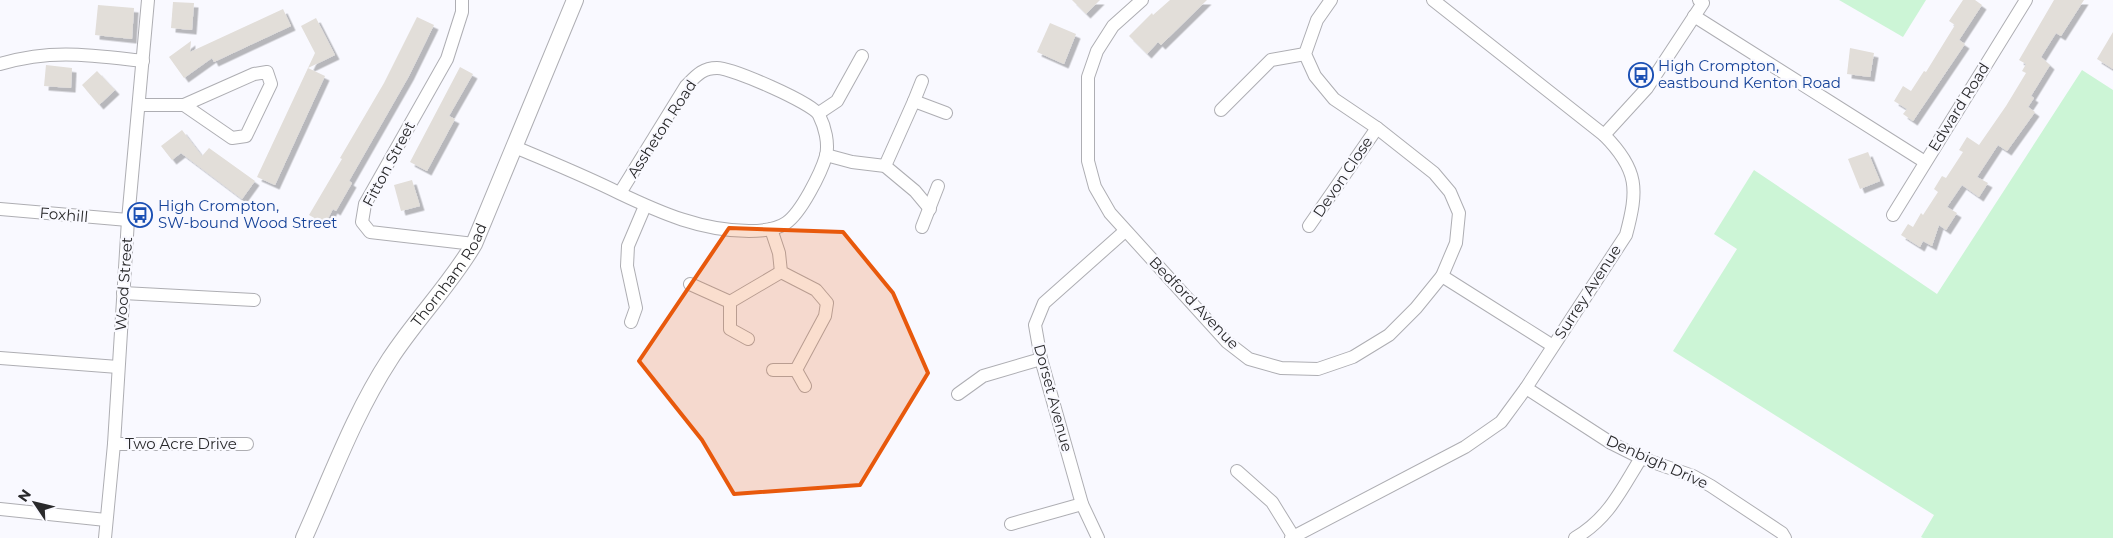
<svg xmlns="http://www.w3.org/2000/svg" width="2113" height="538" font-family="Montserrat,sans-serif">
  <defs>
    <filter id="shadow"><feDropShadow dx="4.5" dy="4.5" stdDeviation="0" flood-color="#0004"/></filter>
  </defs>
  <rect width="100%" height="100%" fill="#f9f9ff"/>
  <g fill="#ccf5d6">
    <polygon points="1839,0 1926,0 1903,37"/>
    <polygon points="2082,70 2113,90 2113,538 1923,538 1921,537 1934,515 1673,351 1737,249 1714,234 1754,170 1937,294"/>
  </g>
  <g fill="#e2ded9" filter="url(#shadow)">
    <polygon points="1072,0 1100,0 1086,14"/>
    <polygon points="1170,0 1207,0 1161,45 1158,42 1147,54 1129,36 1152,13 1153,15"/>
    <polygon points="1963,0 1975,0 1982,5 1959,40 1965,44 1913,121 1903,114 1907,109 1894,101 1903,86 1911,91 1924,71 1926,72 1955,25 1949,21"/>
    <polygon points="2054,0 2084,0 2061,36 2056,33 2041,57 2050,65 2031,96 2034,98 2028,107 2035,112 2007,151 1998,145 1977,177 1988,183 1979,197 1962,185 1947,207 1957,213 1946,230 1939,225 1932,246 1923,241 1920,247 1901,235 1908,224 1913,227 1921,213 1923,215 1938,192 1934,189 1942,176 1946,178 1963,152 1959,150 1967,137 1979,145 2006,106 2026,73 2022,71 2026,64 2019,60"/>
    <polygon points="173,2 194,3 192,30 171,28"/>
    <polygon points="98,5 134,8 132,39 95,35"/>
    <polygon points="283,9 291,26 214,62 212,58 184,78 169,57 191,41 190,52"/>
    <polygon points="417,17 434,25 409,76 349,181 352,183 336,211 333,209 325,224 309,215 342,159 340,158 384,83"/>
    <polygon points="316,18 335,55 308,68 325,76 275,185 257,177 315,53 301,26"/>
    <polygon points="1050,23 1076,34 1064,64 1037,52"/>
    <polygon points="2113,32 2113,69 2097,59"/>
    <polygon points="1850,48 1874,53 1870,77 1847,74"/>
    <polygon points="46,65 72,68 71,88 44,86"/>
    <polygon points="460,67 473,74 449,116 455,119 427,171 410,162"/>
    <polygon points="97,71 115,90 99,105 82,85"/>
    <polygon points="182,130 202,156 209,148 255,181 242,199 181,153 172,160 161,146"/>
    <polygon points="1868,152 1880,181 1860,189 1848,159"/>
    <polygon points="412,180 420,206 401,211 394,185"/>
  </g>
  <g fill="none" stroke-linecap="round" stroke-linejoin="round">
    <defs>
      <g id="minor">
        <polyline points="462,0 462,12 447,59 365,204 362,222 370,232 474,244"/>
        <polyline points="1142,0 1113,26 1097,51 1088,77 1088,161 1095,187 1110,213 1227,342 1249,359 1281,368 1318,369 1353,357 1389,335 1416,308 1442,276 1456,243 1459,213 1450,192 1434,173 1377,128 1334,99 1315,76 1305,54 1317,20 1331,0"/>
        <polyline points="1694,16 1925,162"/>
        <path d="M0,64C53,49 89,55 143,61"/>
        <polyline points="922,81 914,101 946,113"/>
        <polyline points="139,105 184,105 232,138 246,136 271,84 267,72 254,74 184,105"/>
        <polyline points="1221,110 1271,60 1305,54"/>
        <polyline points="819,113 837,101 862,56"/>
        <polyline points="1604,135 1647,88 1703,3 1699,0"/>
        <path d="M515,147C550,162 585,176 619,193C661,213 702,231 749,231C761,231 776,230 786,223C801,213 821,173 826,156C829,143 825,127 819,115C813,103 732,68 717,68C702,68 696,76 686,86L620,193"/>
        <polyline points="826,155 852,162 885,166 915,191 930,209"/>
        <polyline points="885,166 914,101"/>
        <polyline points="0,209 128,220"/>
        <polyline points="1893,215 2026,0"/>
        <polyline points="1309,226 1377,128"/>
        <polyline points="922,227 938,186"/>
        <polyline points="771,229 779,253 781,272 816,290 827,303 825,316 796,370 805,386"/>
        <polyline points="1442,276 1553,346"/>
        <polyline points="690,284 730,302 781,272"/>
        <polyline points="123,293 254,300"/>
        <polyline points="730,302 730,329 748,339"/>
        <polyline points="631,322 636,308 627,266 628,246 645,206"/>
        <polyline points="0,358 118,367"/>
        <polyline points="773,370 796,370"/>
        <polyline points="1526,388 1611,443 1641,458 1693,476 1711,486 1782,533 1785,538"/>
        <polyline points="958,394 983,376 1041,359"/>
        <polyline points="114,444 247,444"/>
        <polyline points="1237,471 1272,502 1293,536"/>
        <polyline points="0,509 106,520"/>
        <polyline points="1011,524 1082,504"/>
        <polyline points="105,538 114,444 128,220 148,0"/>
        <polyline points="1098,538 1082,504 1041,359 1035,325 1044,303 1125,231"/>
        <path d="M1291,538L1465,447L1501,422L1526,388L1626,235C1638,190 1639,170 1604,135L1433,0"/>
        <path d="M1575,538C1609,518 1621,490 1641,458"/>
      </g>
      <g id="tertiary">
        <path id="s1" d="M304,538C331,478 354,414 390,359C416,319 450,285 474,244L575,0"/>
      </g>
    </defs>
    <use href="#minor" stroke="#aeaeb3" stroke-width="14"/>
    <use href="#tertiary" stroke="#aeaeb3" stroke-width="18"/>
    <use href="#minor" stroke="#fff" stroke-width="12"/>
    <use href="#tertiary" stroke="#fff" stroke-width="16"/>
  </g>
  <path fill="#e8590c" fill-opacity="0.2" stroke="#e8590c" stroke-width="4" stroke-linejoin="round" d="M729,228L843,232L893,293L928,373L860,485L734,494L702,440L639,361Z"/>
  <defs>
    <symbol id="bus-ring" viewBox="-11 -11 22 22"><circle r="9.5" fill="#f9f9ff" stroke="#1a4fb4" stroke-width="1.5"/><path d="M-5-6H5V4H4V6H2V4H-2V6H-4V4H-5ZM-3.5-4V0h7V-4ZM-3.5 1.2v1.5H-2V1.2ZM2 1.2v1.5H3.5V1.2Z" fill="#1a4fb4"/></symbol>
  </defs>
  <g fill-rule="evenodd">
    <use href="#bus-ring" x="1627" y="61" width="28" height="28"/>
    <use href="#bus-ring" x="126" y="201" width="28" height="28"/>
  </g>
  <g text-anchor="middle" stroke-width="4.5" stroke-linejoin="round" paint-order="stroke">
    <g font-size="15" fill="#164399" stroke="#f9f9ff" text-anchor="start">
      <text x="1658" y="71">High Crompton,<tspan x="1658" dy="17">eastbound Kenton Road</tspan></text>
      <text x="158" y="211">High Crompton,<tspan x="158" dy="17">SW-bound Wood Street</tspan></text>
    </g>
    <g font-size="15" fill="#29292b" stroke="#f9f9ff">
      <text transform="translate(1959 107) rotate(-58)" y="5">Edward Road</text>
      <text transform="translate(662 129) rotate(-57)" y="5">Assheton Road</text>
      <text transform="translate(389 164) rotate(-62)" y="5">Fitton Street</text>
      <text transform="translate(1343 177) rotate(-56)" y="5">Devon Close</text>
      <text transform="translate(64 215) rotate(5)" y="5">Foxhill</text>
      <text dy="5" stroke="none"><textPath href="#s1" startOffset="302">Thornham Road</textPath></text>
      <text transform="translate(124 284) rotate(-86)" y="5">Wood Street</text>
      <text transform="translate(1588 292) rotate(-57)" y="5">Surrey Avenue</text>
      <text transform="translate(1194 303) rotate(46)" y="5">Bedford Avenue</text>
      <text transform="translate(1053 398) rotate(75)" y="5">Dorset Avenue</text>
      <text x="181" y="449">Two Acre Drive</text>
      <text transform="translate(1657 462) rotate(24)" y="5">Denbigh Drive</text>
    </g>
  </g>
  <g transform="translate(35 503) rotate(305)" stroke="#f9f9ff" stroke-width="4" paint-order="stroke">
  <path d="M0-4L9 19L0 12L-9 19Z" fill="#29292b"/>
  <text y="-8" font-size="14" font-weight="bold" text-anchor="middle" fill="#29292b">N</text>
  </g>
</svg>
